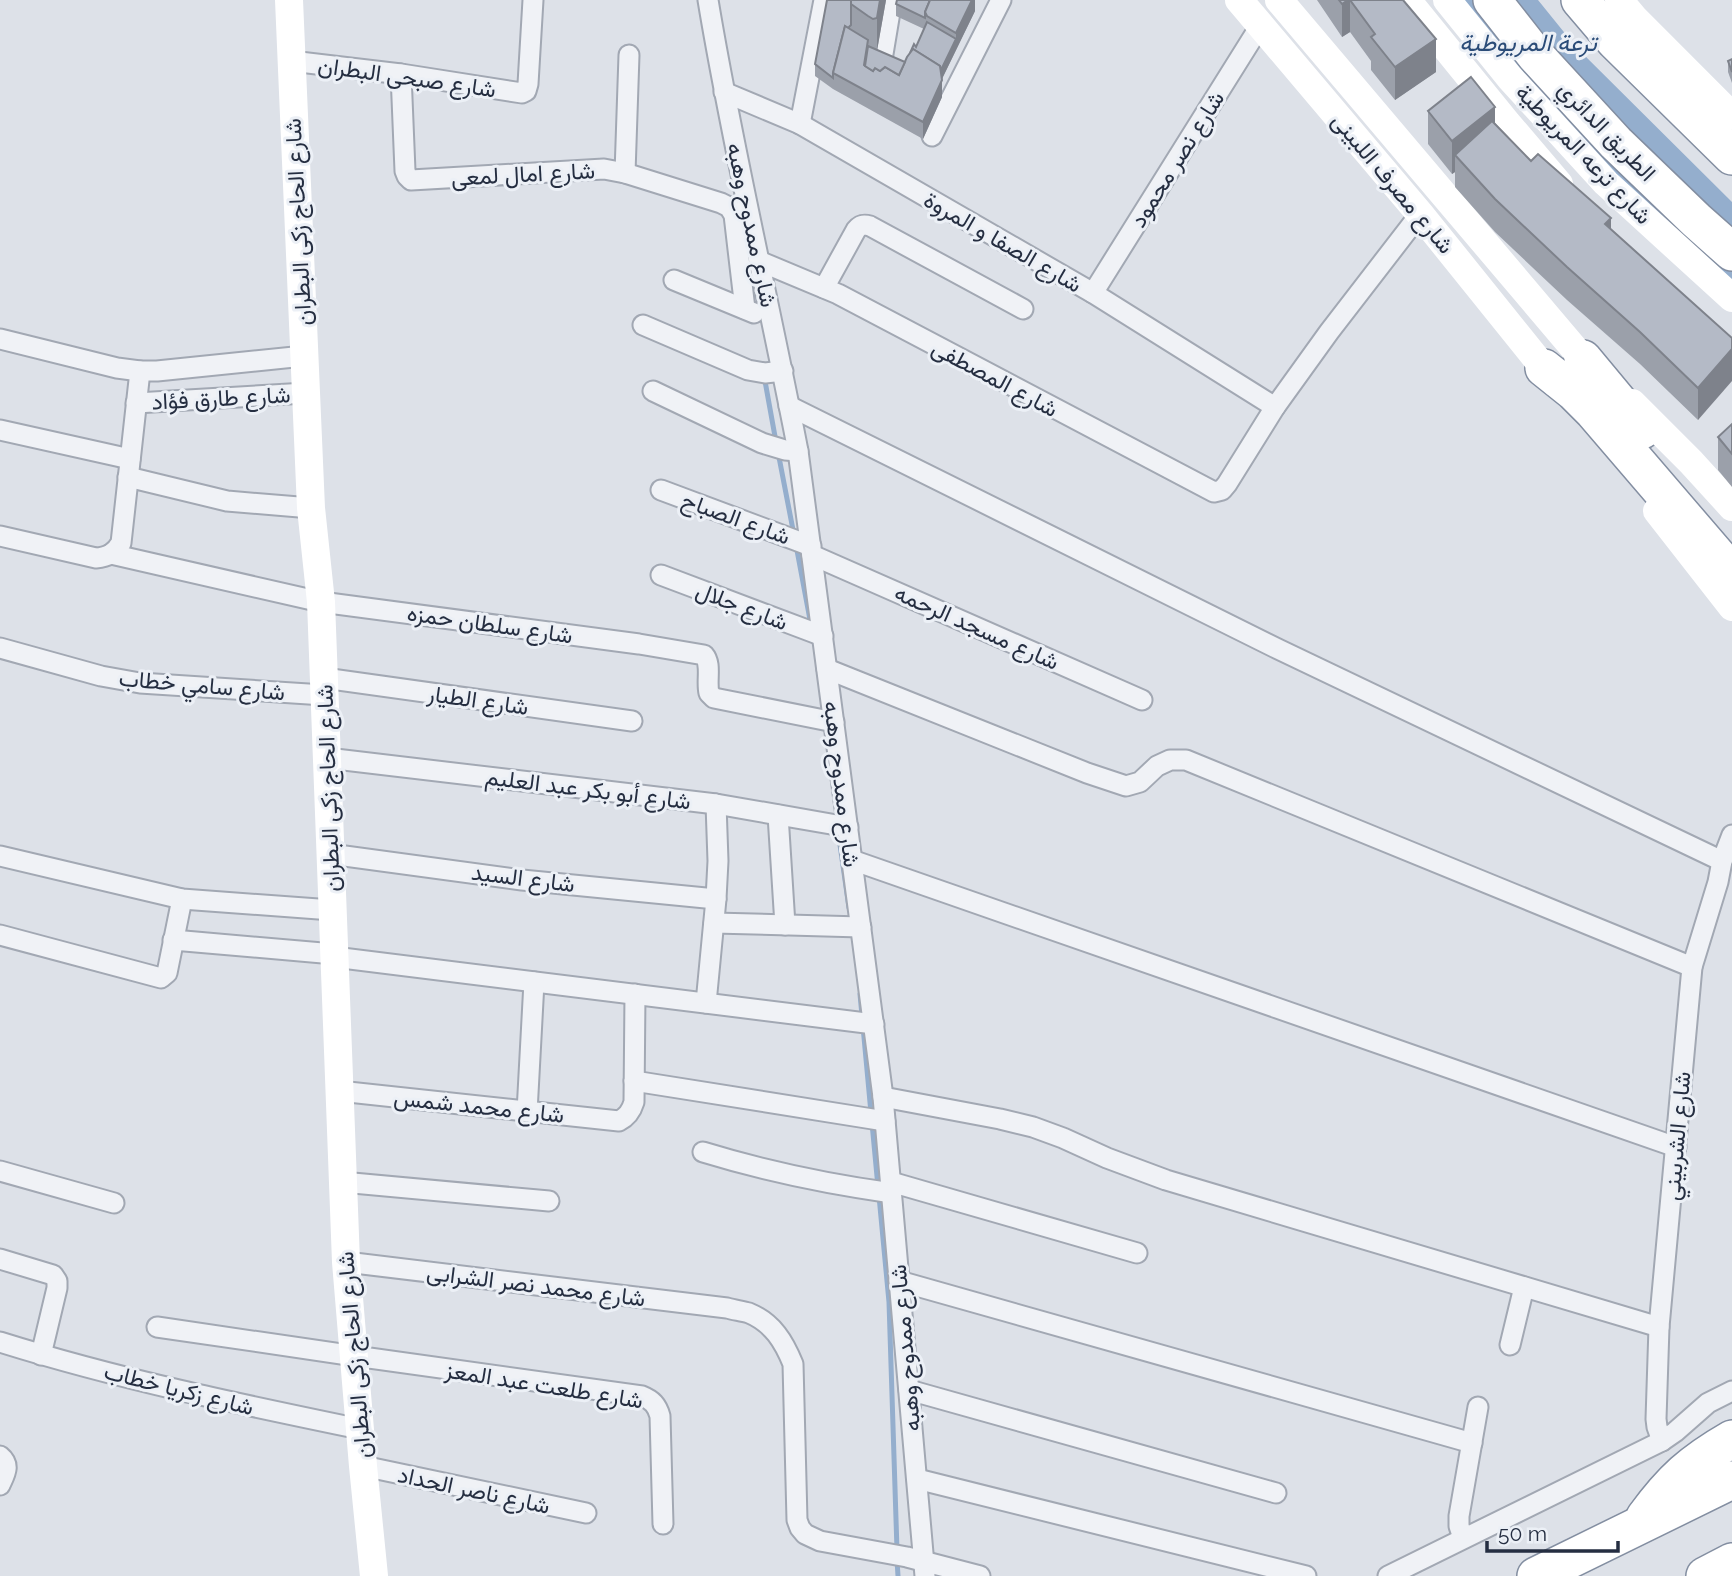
<svg xmlns="http://www.w3.org/2000/svg" width="1732" height="1576" font-family="Raleway,Vazirmatn,sans-serif">
  <rect width="100%" height="100%" fill="#dde1e8"/>
  <polygon fill="#94aecd" points="1453,0 1538,0 1576,47 1732,202 1732,282 1588,154"/>
  <g fill="none" stroke-linecap="round" stroke-linejoin="round">
    <g stroke="#94aecd" stroke-width="5">
      <polyline points="765,381 776,442"/>
      <polyline points="778,452 794,535"/>
      <polyline points="796,545 811,625"/>
      <polyline points="838,831 849,908"/>
      <polyline points="860,994 871,1113"/>
      <polyline points="872,1123 878,1187"/>
      <polyline points="879,1196 889,1302 897,1550"/>
      <polyline points="897,1560 898,1576"/>
    </g>
    <defs>
      <g id="street">
        <path d="M708,0C733,151 769,300 798,451L883,1097L925,1576"/>
        <polyline points="882,60 892,0"/>
        <polyline points="291,61 401,74 522,93 526,91 528,84 533,0"/>
        <polyline points="401,74 405,171 407,176 411,180 604,169 625,173 721,203 729,207 734,215 745,309"/>
        <polyline points="724,92 800,124 1093,293 1275,407"/>
        <polyline points="800,124 824,0"/>
        <polyline points="932,136 1001,0"/>
        <polyline points="625,173 629,55"/>
        <polyline points="759,261 838,294 1214,492 1222,490 1227,484 1275,407 1329,332 1420,214"/>
        <polyline points="674,280 754,313"/>
        <path d="M824,288L856,230C860,225 863,224 870,226L1023,309"/>
        <polyline points="1093,293 1260,26"/>
        <polyline points="643,325 748,370 765,373 783,371"/>
        <polyline points="0,339 117,368 140,371 157,371 304,356"/>
        <polyline points="653,391 762,443 785,450 798,451"/>
        <polyline points="136,403 306,393"/>
        <polyline points="789,406 1278,649 1722,861"/>
        <polyline points="0,430 130,459"/>
        <polyline points="128,477 227,501 311,508"/>
        <polyline points="661,490 811,546"/>
        <path d="M0,536L96,558C108,557 115,553 121,543L140,371"/>
        <path d="M111,554L321,602L639,644L704,655C712,664 706,681 709,693L714,698L834,722"/>
        <polyline points="812,555 1142,700"/>
        <polyline points="661,575 823,636"/>
        <polyline points="0,648 101,676 140,683 324,695"/>
        <polyline points="827,669 1087,773 1126,786 1140,782 1157,766 1170,760 1186,760 1692,967"/>
        <polyline points="324,678 632,721"/>
        <polyline points="327,758 716,804 848,827"/>
        <polyline points="778,815 785,925"/>
        <polyline points="330,854 522,880 716,899"/>
        <polyline points="0,856 182,899 332,910"/>
        <polyline points="852,860 1676,1147"/>
        <polyline points="714,923 861,927"/>
        <polyline points="0,935 161,978 167,973 182,899"/>
        <polyline points="173,940 334,954"/>
        <polyline points="334,957 874,1024"/>
        <polyline points="706,1003 716,899 718,861 716,804"/>
        <polyline points="634,1081 885,1121"/>
        <path d="M339,1091L619,1121C627,1117 631,1112 634,1102L635,994"/>
        <polyline points="883,1097 1000,1119 1033,1127 1063,1138 1107,1158 1166,1180 1659,1327"/>
        <polyline points="527,1112 534,982"/>
        <path d="M703,1152C765,1171 827,1184 892,1193"/>
        <polyline points="0,1171 114,1203"/>
        <polyline points="342,1182 549,1201"/>
        <polyline points="891,1182 1137,1253"/>
        <polyline points="0,1259 53,1275 57,1281 57,1288 41,1355"/>
        <path d="M346,1262L727,1308C734,1310 742,1311 749,1313C773,1323 784,1342 793,1364L797,1520L800,1528L805,1534L820,1541L907,1557L980,1576"/>
        <polyline points="899,1281 1472,1443"/>
        <path d="M157,1327L355,1356L642,1396C652,1400 657,1405 660,1416L663,1524"/>
        <path d="M0,1342C118,1379 239,1404 360,1429"/>
        <polyline points="1510,1345 1524,1287"/>
        <polyline points="909,1390 1276,1493"/>
        <polyline points="1662,1441 1657,1427 1656,1419 1659,1327 1692,967 1718,882 1722,861 1732,835"/>
        <path d="M0,1456C11,1465 5,1474 0,1485"/>
        <polyline points="363,1466 586,1513"/>
        <polyline points="917,1479 1306,1576"/>
        <polyline points="1463,1538 1459,1526 1459,1516 1478,1407"/>
        <polyline points="1388,1576 1662,1441 1675,1432 1708,1403 1732,1391"/>
      </g>
      <g id="highway">
        <polyline points="1492,0 1536,56 1616,143 1696,220 1732,252"/>
        <polyline points="1580,0 1615,41 1732,156"/>
        <polyline points="1583,359 1642,430"/>
        <polyline points="1544,368 1574,392 1593,411 1732,573"/>
        <path d="M1645,1517C1672,1480 1692,1462 1732,1439"/>
        <polyline points="1536,1576 1732,1480"/>
        <polyline points="1705,1576 1732,1562"/>
      </g>
    </defs>
    <use href="#street" stroke="#a2a8b3" stroke-width="23"/>
    <use href="#highway" stroke="#838ea1" stroke-width="40"/>
    <use href="#street" stroke="#f0f2f6" stroke-width="19"/>
    <g stroke="#fff" stroke-width="28">
      <polyline points="289,0 311,508 321,602 346,1262 363,1466 374,1576"/>
      <polyline points="1239,0 1420,214 1556,383"/>
      <polyline points="1279,0 1583,359 1597,371"/>
      <polyline points="1407,0 1507,123 1559,184"/>
      <polyline points="1447,0 1510,78 1606,183 1732,298"/>
      <polyline points="1619,0 1635,19 1732,116"/>
      <polyline points="1632,403 1691,462 1732,507"/>
      <polyline points="1657,511 1732,607"/>
    </g>
    <use href="#highway" stroke="#fff" stroke-width="37"/>
  </g>
  <g fill="#9ba0aa">
    <polygon points="827,0 886,0 877,50 905,62 916,47 924,29 896,16 896,4 975,0 975,11 942,79 942,97 923,139 833,89 815,76 815,64"/>
    <polygon points="1317,0 1403,0 1436,72 1395,100 1371,70 1371,61 1350,32 1342,37"/>
    <polygon points="1732,59 1732,83 1728,72 1728,61"/>
    <polygon points="1428,111 1495,123 1531,161 1611,229 1732,338 1698,420 1640,364 1567,300 1495,232 1455,187 1455,172 1452,174 1428,144"/>
    <polygon points="1732,424 1732,487 1718,470 1718,437"/>
  </g>
  <g fill="#7e828b">
    <polygon points="880,0 886,0 877,51 877,18"/>
    <polygon points="972,0 975,0 975,11 940,83 940,72 956,39 956,33"/>
    <polygon points="1348,0 1350,0 1350,32 1342,37 1342,4"/>
    <polygon points="1436,39 1436,72 1395,100 1395,67"/>
    <polygon points="942,80 942,97 923,139 923,122"/>
    <polygon points="1495,107 1495,140 1455,155 1455,172 1452,174 1452,141"/>
    <polygon points="1611,218 1611,251 1605,224"/>
    <polygon points="1732,349 1732,381 1698,420 1698,388"/>
  </g>
  <g fill="#b4bac6" stroke="#7e828b" stroke-width="2">
    <polygon points="827,0 851,0 851,25 848,28 845,26 833,73 833,78 815,64"/>
    <polygon points="851,0 880,0 877,18 873,19 868,16 851,4"/>
    <polygon points="897,0 930,0 925,12 925,18 896,4"/>
    <polygon points="930,0 972,0 956,33 927,16 925,12"/>
    <polygon points="1339,0 1348,0 1342,4"/>
    <polygon points="1350,0 1403,0 1436,39 1395,67 1371,37 1375,34"/>
    <polygon points="927,22 956,39 941,70 940,66 913,49 910,53 914,44 916,47"/>
    <polygon points="845,26 868,40 864,65 873,71 875,68 880,71 885,67 899,75 907,57 913,49 940,66 942,80 923,122 833,73"/>
    <polygon points="868,46 905,62 899,75 885,67 880,71 875,68 873,71 865,66"/>
    <polygon points="1732,59 1732,72 1728,61"/>
    <polygon points="1471,77 1495,107 1452,141 1428,111"/>
    <polygon points="1492,121 1531,161 1538,154 1611,218 1605,224 1732,338 1732,349 1698,388 1640,332 1567,267 1495,199 1455,155"/>
    <polygon points="1732,424 1732,454 1718,437"/>
  </g>
  <g text-anchor="middle" stroke-width="6" stroke-linejoin="round" paint-order="stroke">
    <g font-size="23" fill="#252e41" stroke="#ecf0f6">
      <text transform="translate(407 77) rotate(8)" y="8">شارع صبحى البطران</text>
      <text transform="translate(1607 131) rotate(46)" y="8">الطريق الدائري</text>
      <text transform="translate(1584 154) rotate(46)" y="8">شارع ترعه المريوطية</text>
      <text transform="translate(1177 159) rotate(-58)" y="8">شارع نصر محمود</text>
      <text transform="translate(523 174) rotate(-3)" y="8">شارع امال لمعى</text>
      <text transform="translate(1393 183) rotate(50)" y="8">شارع مصرف اللبينى</text>
      <text transform="translate(298 222) rotate(-93)" y="8">شارع الحاج زكى البطران</text>
      <text transform="translate(752 225) rotate(78)" y="8">شارع ممدوح وهبه</text>
      <text transform="translate(1003 242) rotate(30)" y="8">شارع الصفا و المروة</text>
      <text transform="translate(995 378) rotate(28)" y="8">شارع المصطفى</text>
      <text transform="translate(221 398) rotate(-3)" y="8">شارع طارق فؤاد</text>
      <text transform="translate(736 518) rotate(20)" y="8">شارع الصباح</text>
      <text transform="translate(742 606) rotate(21)" y="8">شارع جلال</text>
      <text transform="translate(490 624) rotate(8)" y="8">شارع سلطان حمزه</text>
      <text transform="translate(977 627) rotate(24)" y="8">شارع مسجد الرحمه</text>
      <text transform="translate(202 685) rotate(5)" y="8">شارع سامي خطاب</text>
      <text transform="translate(478 700) rotate(8)" y="8">شارع الطيار</text>
      <text transform="translate(842 784) rotate(83)" y="8">شارع ممدوح وهبه</text>
      <text transform="translate(328 788) rotate(-92)" y="8">شارع الحاج زكى البطران</text>
      <text transform="translate(588 789) rotate(7)" y="8">شارع أبو بكر عبد العليم</text>
      <text transform="translate(523 878) rotate(7)" y="8">شارع السيد</text>
      <text transform="translate(479 1106) rotate(6)" y="8">شارع محمد شمس</text>
      <text transform="translate(1677 1136) rotate(-85)" y="8">شارع الشربيني</text>
      <text transform="translate(536 1285) rotate(7)" y="8">شارع محمد نصر الشرابى</text>
      <text transform="translate(905 1348) rotate(-95)" y="8">شارع ممدوح وهبه</text>
      <text transform="translate(354 1355) rotate(-95)" y="8">شارع الحاج زكى البطران</text>
      <text transform="translate(544 1385) rotate(9)" y="8">شارع طلعت عبد المعز</text>
      <text transform="translate(179 1389) rotate(14)" y="8">شارع زكريا خطاب</text>
      <text transform="translate(474 1490) rotate(12)" y="8">شارع ناصر الحداد</text>
    </g>
    <g font-size="24" font-style="italic" fill="#2b4c78" stroke="#ecf0f6">
      <text x="1528" y="51">ترعة المريوطية</text>
    </g>
  </g>
  <path d="M1487 1541v10h131v-10" fill="none" stroke="#252e41" stroke-width="3.5"/>
  <text x="1498" y="1541" font-size="21" fill="#252e41" stroke="#ecf0f6" stroke-width="5" paint-order="stroke">50 m</text>
</svg>
